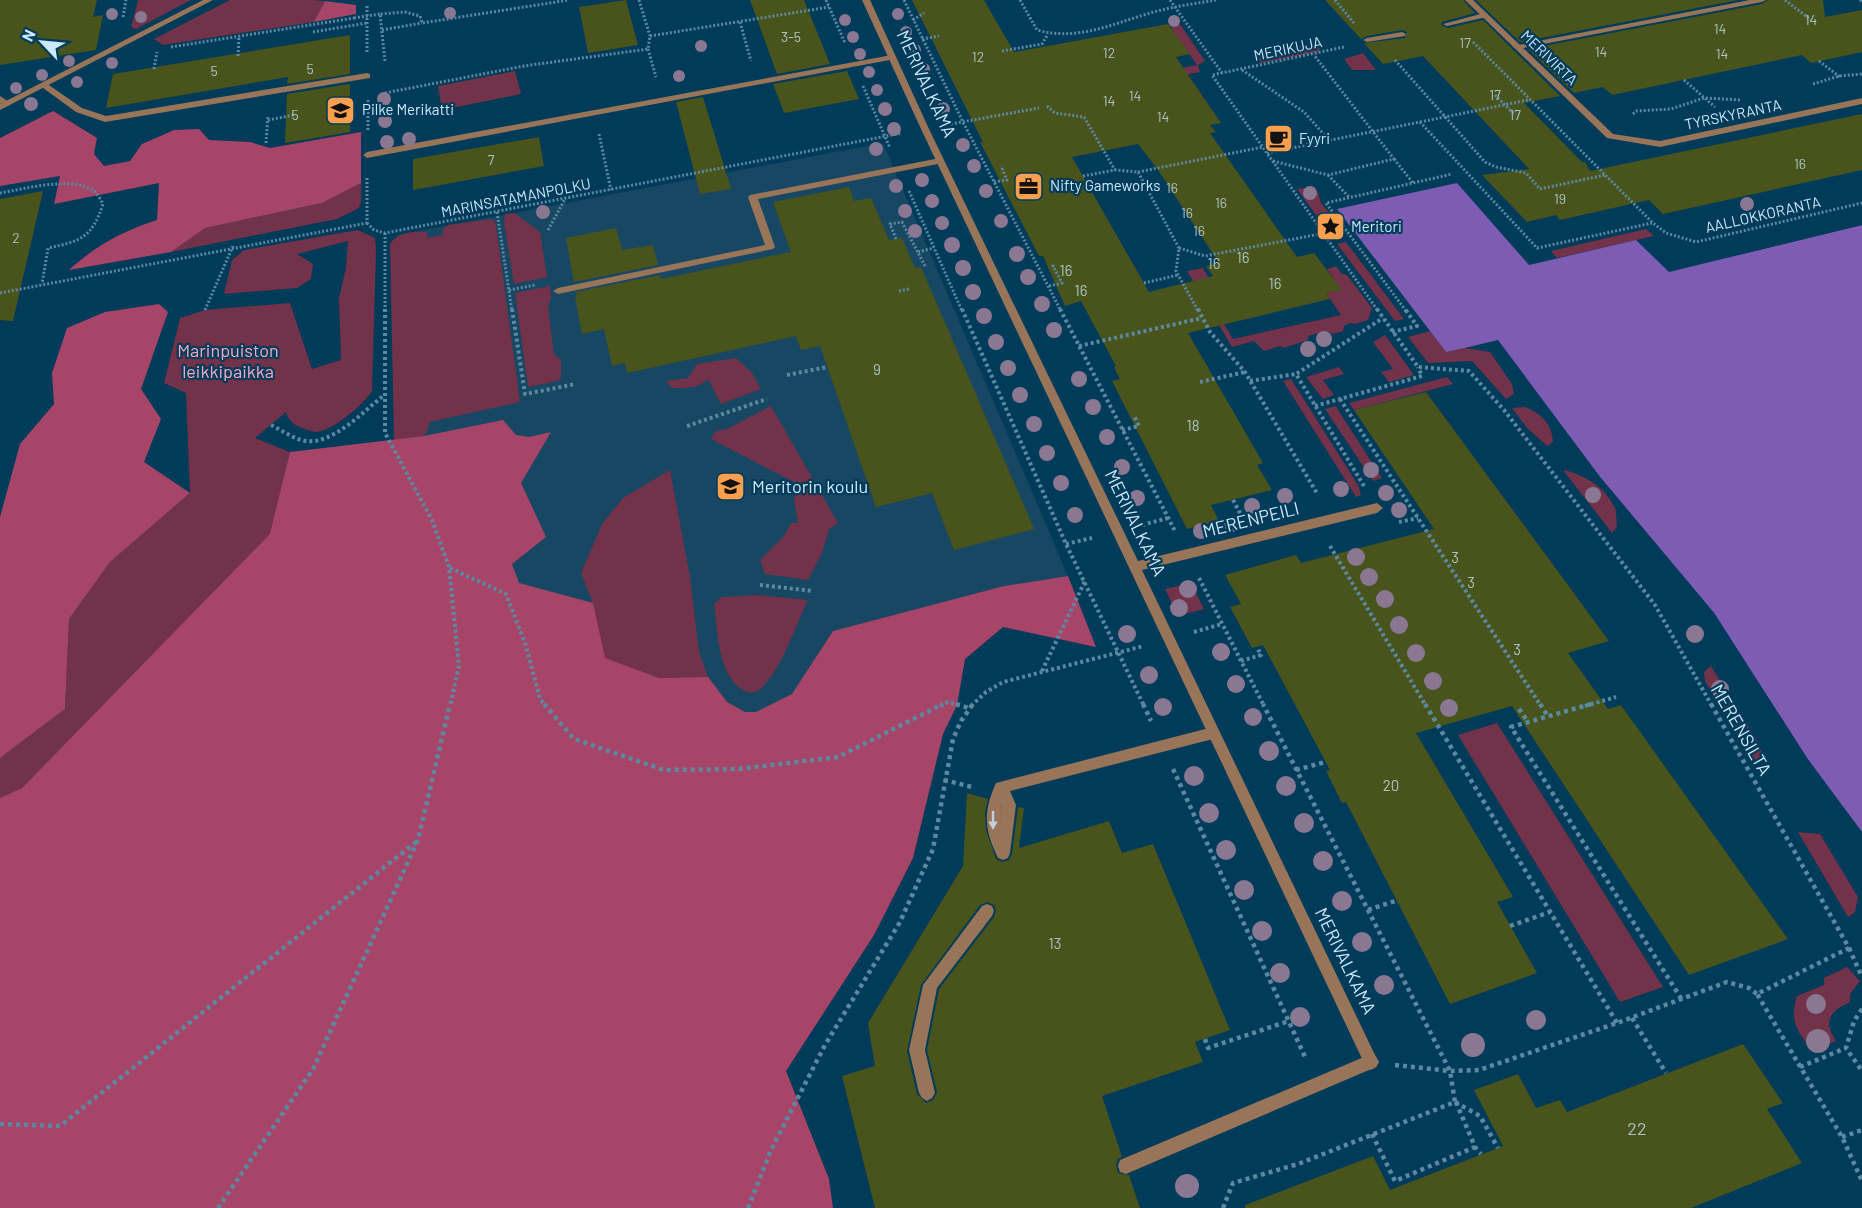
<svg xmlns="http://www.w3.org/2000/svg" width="1862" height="1208" font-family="Barlow,sans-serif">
  <rect width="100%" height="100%" fill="#003b5a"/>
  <polygon fill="#184763" points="883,143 1068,576 1004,586 833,631 712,827 409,448 397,235"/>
  <g fill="#723249">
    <polygon points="138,0 191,0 136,29 131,27"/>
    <polygon points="230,0 313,0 325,1 314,22 163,45 154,39"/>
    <polygon points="1180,24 1205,61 1198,65 1200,72 975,113 969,112 966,108 1197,65 1171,28"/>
    <polygon points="1315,43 1320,49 1318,52 1261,63 1254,54"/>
    <polygon points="1363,53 1376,70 1352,70 1344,59"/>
    <polygon points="515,71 521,94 442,110 438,86"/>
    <polygon points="361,183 361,202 359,208 337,219 171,252 204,228 322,203"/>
    <polygon points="1312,187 1318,192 1321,203 1333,218 1331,221 1322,223 1297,189"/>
    <polygon points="514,213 540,232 547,277 514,284 504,222 505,214"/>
    <path d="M491,219L494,220L496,225L520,402L429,422L428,429L424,436L394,440L390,244C396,233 414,230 427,232V238L443,235V229L448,225Z"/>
    <polygon points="1646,229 1654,236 1557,258 1551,251"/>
    <path d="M358,230L375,238L376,251L372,391C364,404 333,431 316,432C312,432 306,429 302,428C295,426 287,419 286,412L255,438L290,452L271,534L22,788L0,798V758L65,709L69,619L110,562L190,493L186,393L164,383L180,318L205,310L290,303L312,369L341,360L339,298L346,268L348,241L297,254L313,264L311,279L297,288L224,294L232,260L244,250Z"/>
    <polygon points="1346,242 1404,319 1395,321 1337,244"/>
    <polygon points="1336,266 1342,274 1347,275 1372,308 1368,320 1355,324 1350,323 1344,326 1343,331 1333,334 1326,331 1308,336 1308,340 1284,348 1280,346 1264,351 1254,341 1232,347 1187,271 1203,268 1208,277 1207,296 1233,339 1341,315 1326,293 1341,290 1327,269"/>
    <polygon points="550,286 551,297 548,307 554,354 561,360 561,378 557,381 528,387 515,293"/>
    <polygon points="1430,331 1446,352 1465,348 1490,352 1512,384 1514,394 1506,399 1472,361 1428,363 1408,337"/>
    <polygon points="1385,335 1414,375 1389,382 1381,372 1393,369 1373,342"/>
    <path d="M736,358L752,373L761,389L721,404L708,379C698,389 685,388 672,388L666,381L688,378L697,364Z"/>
    <polygon points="1339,367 1344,374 1323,380 1334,395 1323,399 1306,377"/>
    <polygon points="1447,377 1453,384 1354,410 1349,403"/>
    <polygon points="1291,379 1358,485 1361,495 1356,497 1283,381"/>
    <polygon points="771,406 838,523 829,529 822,553 808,580 765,574 760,560 784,536 791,523 798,523 794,499 798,484 711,439 716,431 727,429"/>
    <polygon points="1336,406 1340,413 1382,478 1373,481 1325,409"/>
    <path d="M1525,407C1541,413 1552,424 1553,442L1547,446L1527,428L1512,408Z"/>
    <polygon points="670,470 690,577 699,652 708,677 659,678 604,658 593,603 581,573 602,524 623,498"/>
    <path d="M1563,470C1584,474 1605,487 1615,508C1617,513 1616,521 1617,527L1612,533Z"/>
    <polygon points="1191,583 1204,609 1178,616 1165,589"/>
    <path d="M758,595L808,600C795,626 782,670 760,689C755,694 749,693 743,690C717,674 718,631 714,604L722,597Z"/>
    <polygon points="1711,666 1758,742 1763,756 1755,762 1705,681 1704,672"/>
    <polygon points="1497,723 1663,987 1620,1002 1458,735"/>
    <polygon points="1798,832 1820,834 1858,897 1855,912 1848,917"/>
    <path d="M1847,967L1860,981L1850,994V1002C1829,1012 1823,1021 1836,1041L1812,1050C1797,1032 1789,1020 1797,996L1824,985V978Z"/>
  </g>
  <g fill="#a74569">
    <polygon points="325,1 356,5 356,14 314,22"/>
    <path d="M53,111L97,138L94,154L104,166L130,161L142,144L174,130L199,129L209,140L250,142L270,148L361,132V183L322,203L205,228L171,252L69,270C98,244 121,232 157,220L159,183L54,204L60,176L0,186V138Z"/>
    <polygon points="159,304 168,312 141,389 161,419 144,462 190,493 110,562 69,619 65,709 0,758 0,517 20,444 54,404 52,373 67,328 105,312"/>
    <polygon points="503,420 516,435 529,437 551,432 521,483 546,537 512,564 519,583 593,603 605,658 659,678 708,677 727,702 745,712 756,712 792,694 833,631 1004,586 1068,576 1096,647 1003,627 965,659 957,705 943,734 913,858 874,935 786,1071 829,1179 833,1208 0,1208 0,798 22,788 270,534 290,452 424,436"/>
  </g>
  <polygon fill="#7e5cb3" points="1457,183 1529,265 1636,240 1669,272 1862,225 1862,832 1807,758 1714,613 1600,477 1498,341 1446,352 1337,209"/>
  <g fill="#003b5a">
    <polygon points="1862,222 1862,225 1738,255 1735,252"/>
    <polygon points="1498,340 1600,477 1714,613 1807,758 1862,835 1805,759 1711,615 1598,479 1497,344 1472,349 1465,348"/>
  </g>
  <g fill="#49541c" fill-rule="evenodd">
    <polygon points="0,0 97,0 93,17 103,15 96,50 0,65"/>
    <polygon points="626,0 638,45 588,53 579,7"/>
    <polygon points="750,0 804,0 830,64 777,74"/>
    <path d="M912,0H984L1014,52L1168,24L1190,54L1176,57L1221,123L1210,125L1216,132L1210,133L1297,257L1314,253L1342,290L1326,293L1330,299L1188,333L1263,463L1257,465L1272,490L1211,505L1219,521L1187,529L1112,381L1120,379L1114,367L1116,366L1081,301L1065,306L1043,256H1039L980,142H983ZM1138,144L1158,170L1219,263L1206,266L1213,276L1149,292L1072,157Z"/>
    <polygon points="1325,0 1463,0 1475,13 1442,22 1441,25 1448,28 1483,20 1560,96 1524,103 1582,162 1585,162 1590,171 1862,114 1862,170 1663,214 1649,200 1560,220 1556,215 1527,222 1482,175 1529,169 1423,56 1383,64 1364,43 1405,38 1407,32 1402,30 1367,36 1361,39"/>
    <polygon points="1476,0 1738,0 1520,42"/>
    <polygon points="1768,0 1823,0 1825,17 1862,10 1862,52 1811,63 1802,55 1612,95 1603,87 1574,93 1528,49 1762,4"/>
    <polygon points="350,35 350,74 287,84 288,77 106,108 113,74"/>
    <polygon points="847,71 859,99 784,113 773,84"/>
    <polygon points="350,84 350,132 285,143 287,94"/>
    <polygon points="703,97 731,189 700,194 676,102"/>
    <polygon points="539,137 544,166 413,190 413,159"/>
    <polygon points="849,187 854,201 871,198 889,240 902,238 915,268 921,267 1034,529 954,550 932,493 876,507 820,346 801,350 796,336 627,373 625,363 612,366 604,329 582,334 575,297 577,297 576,292 660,275 661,279 791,252 773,202"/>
    <polygon points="43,191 13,321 0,320 0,199"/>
    <polygon points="616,228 622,250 653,245 658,265 574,282 566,238"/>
    <polygon points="1426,392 1609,641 1568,653 1608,709 1621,705 1788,939 1689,975 1512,706 1416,733 1513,897 1497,902 1537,973 1450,1004 1346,802 1342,803 1326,771 1330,770 1263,645 1252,648 1230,607 1241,604 1225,575 1296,555 1301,563 1434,529 1354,410"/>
    <path d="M967,793L988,799L985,812L986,830L996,859L1002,862L1009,860L1012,854L1018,807L1024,808L1019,848L1109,821L1122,853L1153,844L1230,1030L1195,1042L1203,1062L1102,1096L1122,1157L1118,1159L1116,1165L1118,1173L1129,1175L1140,1208H875L842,1076L875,1066L868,1023L963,866ZM988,902L994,905L996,910L994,917L939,989L927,1050L937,1092L933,1100L926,1103L917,1094L907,1051L921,985L980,905Z"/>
    <polygon points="1743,1044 1783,1103 1767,1109 1802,1163 1691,1208 1245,1208 1245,1205 1373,1156 1390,1190 1503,1146 1474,1090 1518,1074 1536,1108 1560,1100 1567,1112"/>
  </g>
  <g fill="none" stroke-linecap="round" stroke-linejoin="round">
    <g stroke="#5c89a2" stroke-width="3" stroke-dasharray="2 2" stroke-linecap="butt">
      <polyline points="639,0 650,36"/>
      <polyline points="826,0 845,43"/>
      <polyline points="904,0 963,122 1061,311"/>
      <path d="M1020,0L1037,30C1077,41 1109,25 1147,14C1169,7 1193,4 1216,0"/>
      <polyline points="1170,0 1222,73"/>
      <polyline points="1335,0 1354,23"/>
      <polyline points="1785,0 1811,20"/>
      <polyline points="1860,0 1862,2"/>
      <polyline points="367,6 367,54"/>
      <polyline points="123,17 126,0"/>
      <polyline points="913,20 924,13"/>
      <polyline points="740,22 751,61"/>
      <polyline points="382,30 422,23"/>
      <polyline points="313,32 367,23"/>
      <polyline points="922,39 939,36"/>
      <polyline points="1473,42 1653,223 1666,233 1696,242 1862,203"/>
      <polyline points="171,47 354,18"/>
      <polyline points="1344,47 1212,75 1378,311"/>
      <polyline points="648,49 656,77"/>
      <polyline points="1002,51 1042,44 1048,34"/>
      <polyline points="238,56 239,37"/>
      <polyline points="1395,60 1485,162 1496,167 1526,173 1540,189 1605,175"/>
      <polyline points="385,61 380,14 405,12 420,16 422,23 569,0"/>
      <polyline points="1819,61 1840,77"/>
      <polyline points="154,69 157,52"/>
      <polyline points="1242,70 1304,112 1328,139"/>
      <polyline points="1684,80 1715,107"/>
      <polyline points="1813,84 1839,76 1862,74"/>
      <polyline points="863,86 890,148"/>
      <polyline points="385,93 524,66 648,49 650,36 829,7"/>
      <polyline points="1495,95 1515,115"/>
      <polyline points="368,100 368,132"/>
      <polyline points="1047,106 1055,113 1084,117 1115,170"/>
      <polyline points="1633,114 1636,111 1671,109 1704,98 1742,100"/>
      <polyline points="268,120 294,115"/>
      <polyline points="1420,122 1528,100"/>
      <polyline points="951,124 1039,108"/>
      <polyline points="599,134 611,190"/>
      <polyline points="266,143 268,116"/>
      <polyline points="1267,153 1420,122 1537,248 1652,223"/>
      <polyline points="1394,159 1413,183"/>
      <polyline points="1273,161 1328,175 1394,159 1314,55"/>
      <polyline points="1138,172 1263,147"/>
      <polyline points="1328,175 1349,197"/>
      <polyline points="1083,176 1115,170 1138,172 1179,248 1176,271 1198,311"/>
      <polyline points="367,178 367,223"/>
      <polyline points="994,182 1007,180 1001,166"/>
      <polyline points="909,191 962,311"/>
      <path d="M0,193C24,189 75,175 95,192C98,195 101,200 103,204C92,238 81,241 48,248L42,284"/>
      <polyline points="497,212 512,311"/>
      <polyline points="367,223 374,230 385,233 902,133"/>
      <polyline points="548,230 565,199"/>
      <polyline points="385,233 385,311"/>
      <polyline points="1327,235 1347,231"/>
      <polyline points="896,239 890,224 902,222 925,266"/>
      <polyline points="1179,248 1205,256 1325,233"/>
      <polyline points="918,252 934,248"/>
      <polyline points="1144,283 1178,275"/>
      <polyline points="1049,286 1062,283 1053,266 1056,266"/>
      <polyline points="509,290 535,285"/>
      <polyline points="899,291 909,289"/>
      <polyline points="0,293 367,223"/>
      <polyline points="205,310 233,246"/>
      <polyline points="1406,311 1326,203 1452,174"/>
    </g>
    <g stroke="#5c89a2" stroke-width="4" stroke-dasharray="3 3" stroke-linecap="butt">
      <polyline points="385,309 385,433 432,520 449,567 459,666 450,706"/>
      <polyline points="512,309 525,394 576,384"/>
      <polyline points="962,309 1066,544 1144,706"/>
      <polyline points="1060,309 1175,531"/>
      <polyline points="1198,309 1210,332 1245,372 1318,495"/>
      <polyline points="1377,309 1418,367 1469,371 1504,410 1655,605 1712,706"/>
      <polyline points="1392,332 1417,326 1405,309"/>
      <polyline points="1079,346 1202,318"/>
      <polyline points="787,375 827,367"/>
      <polyline points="1250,381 1296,374"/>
      <polyline points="1200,382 1245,372"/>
      <polyline points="1340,399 1541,706"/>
      <polyline points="1315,406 1422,376 1418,367"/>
      <path d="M271,425C282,430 293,439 306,441C332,445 364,411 383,396"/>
      <polyline points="687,426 767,399"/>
      <polyline points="1122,430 1139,426 1134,416"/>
      <polyline points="1364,486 1296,374 1383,318"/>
      <polyline points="1233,500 1241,515"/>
      <polyline points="1399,522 1418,518"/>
      <polyline points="1142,525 1168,518"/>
      <polyline points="1066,544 1092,538"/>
      <polyline points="1330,546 1426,706"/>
      <polyline points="450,568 506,594 526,646 540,699 546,706"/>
      <polyline points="1199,578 1264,706"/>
      <polyline points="760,585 813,591"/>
      <polyline points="1194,632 1222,624"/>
      <polyline points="1241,661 1261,655 1257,647"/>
      <polyline points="1042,671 1085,581"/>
      <polyline points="940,706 948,702 961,706"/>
      <polyline points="971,706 986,692 1003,682 1144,646"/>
      <polyline points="1585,706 1616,697"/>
    </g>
    <g stroke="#5c89a2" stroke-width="4.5" stroke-dasharray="4 4" stroke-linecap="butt">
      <polyline points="544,704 574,739 664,770 739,769 838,757 943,704"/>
      <polyline points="956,704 969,708"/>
      <polyline points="1143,704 1151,721"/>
      <polyline points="1425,704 1617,1023"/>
      <polyline points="1540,704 1548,716"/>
      <polyline points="1591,704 1511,727 1682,1000"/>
      <polyline points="1711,704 1849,948 1757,994 1842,1137 1862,1181"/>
      <polyline points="1519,709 1528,722"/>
      <polyline points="1173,769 1306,1059"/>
      <polyline points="1296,770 1325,762"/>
      <polyline points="944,780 972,787"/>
      <polyline points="1368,910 1398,900"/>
      <polyline points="1510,926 1550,912"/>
      <polyline points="1849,948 1862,977"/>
      <polyline points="1862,1009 1854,1021 1846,1048 1862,1071"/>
      <polyline points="1632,1018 1666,1073"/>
      <polyline points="1205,1039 1208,1048 1289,1021"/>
      <polyline points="1395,1065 1450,1071 1479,1070 1617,1023 1727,982 1749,988 1757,994"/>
      <polyline points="1800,1067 1846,1048"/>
      <polyline points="1455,1102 1480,1116 1498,1148"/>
      <polyline points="1456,1102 1475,1147 1481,1154"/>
      <polyline points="0,1124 60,1126 416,842"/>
      <polyline points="1372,1134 1395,1181 1475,1147"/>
      <polyline points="1842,1137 1862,1130"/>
      <polyline points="218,1208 313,1069 418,840 450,704"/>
      <polyline points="748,1208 771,1150 825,1045 900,922 933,849 953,739 961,721 973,704"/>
      <polyline points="1223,1208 1233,1183 1298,1164 1455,1102 1450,1071 1263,704"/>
    </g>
    <g fill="#987559" fill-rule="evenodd">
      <polygon points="1750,0 1766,0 1762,2 1518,49 1514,47 1518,45"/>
      <polygon points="1484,13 1488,15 1487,17 1447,26 1443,24"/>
      <polygon points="1402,32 1406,34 1405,36 1367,42 1363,40 1367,38"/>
      <polygon points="892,55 895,55 895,59 367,158 363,155 367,152"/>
      <polygon points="367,73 370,74 370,78 105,122 76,112 39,85 46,83 82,108 106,116"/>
      <polygon points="0,96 9,102 9,106 3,106 0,103"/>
      <polygon points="940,158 944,161 943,163 758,199 775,247 773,249 558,294 553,291 558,288 765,245 748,197 750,195"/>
      <path d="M1213,727L1218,729L1219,733L1218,737L1213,739L1010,791L1016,805L1010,853L1008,858L1003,860L998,858C984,829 983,812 996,783ZM1002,803V805L1000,823Z"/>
      <polygon points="987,904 992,906 994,911 992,916 937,988 925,1050 935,1093 932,1098 927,1101 922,1098 919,1093 909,1050 923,985 982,906"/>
      <polygon points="1371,1054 1376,1057 1379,1062 1376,1067 1126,1174 1120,1172 1118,1166 1120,1160"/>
    </g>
    <g fill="#987559" fill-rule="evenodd">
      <polygon points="203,0 213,0 0,110 0,104"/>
      <polygon points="862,0 870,0 929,129 1138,561 1377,503 1383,508 1377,513 1142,570 1376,1057 1379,1062 1376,1067 1371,1070 1366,1067 921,129"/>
      <polygon points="1465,0 1473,0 1613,134 1660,141 1862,98 1862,104 1660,147 1607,138"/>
    </g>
    <polyline stroke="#5c89a2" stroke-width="3" stroke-dasharray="2 2" stroke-linecap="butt" points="354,18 380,14"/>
  </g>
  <g fill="#8a7893">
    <circle cx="450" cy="13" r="6"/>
    <circle cx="112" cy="14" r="6"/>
    <circle cx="898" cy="14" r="6"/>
    <circle cx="141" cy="17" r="6"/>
    <circle cx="845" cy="20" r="6"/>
    <circle cx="1174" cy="21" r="6"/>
    <circle cx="906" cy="32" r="6"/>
    <circle cx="853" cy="37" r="6"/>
    <circle cx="701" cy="46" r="6"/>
    <circle cx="915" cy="50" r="6"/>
    <circle cx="860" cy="54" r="6"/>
    <circle cx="69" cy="61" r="6"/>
    <circle cx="112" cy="63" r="6"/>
    <circle cx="924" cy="69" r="6"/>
    <circle cx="869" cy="72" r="6"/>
    <circle cx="42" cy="75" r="6"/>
    <circle cx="679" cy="76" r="6"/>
    <circle cx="77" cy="82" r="6"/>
    <circle cx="16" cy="88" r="6"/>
    <circle cx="877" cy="90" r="6"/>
    <circle cx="384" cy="99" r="7"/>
    <circle cx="31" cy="104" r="7"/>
    <circle cx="885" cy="109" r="7"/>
    <circle cx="943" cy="109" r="7"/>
    <circle cx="385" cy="121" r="7"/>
    <circle cx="894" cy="129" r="7"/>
    <circle cx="409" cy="139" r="7"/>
    <circle cx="387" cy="142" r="7"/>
    <circle cx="963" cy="145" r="7"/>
    <circle cx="876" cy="149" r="7"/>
    <circle cx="974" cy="166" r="7"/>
    <circle cx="922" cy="180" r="7"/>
    <circle cx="896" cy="186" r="7"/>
    <circle cx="986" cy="191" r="7"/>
    <circle cx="1310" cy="193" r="7"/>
    <circle cx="932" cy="201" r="7"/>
    <circle cx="1747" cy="204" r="7"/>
    <circle cx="905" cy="211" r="7"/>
    <circle cx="543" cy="212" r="7"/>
    <circle cx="1001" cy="221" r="7"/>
    <circle cx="942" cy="223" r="7"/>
    <circle cx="915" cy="231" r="7"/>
    <circle cx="952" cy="245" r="8"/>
    <circle cx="1017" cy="254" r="8"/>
    <circle cx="963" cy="268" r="8"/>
    <circle cx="1028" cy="277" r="8"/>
    <circle cx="973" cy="292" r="8"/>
    <circle cx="1042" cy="304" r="8"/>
    <circle cx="984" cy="316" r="8"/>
    <circle cx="1054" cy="330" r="8"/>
    <circle cx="1324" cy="339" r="8"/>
    <circle cx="996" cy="342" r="8"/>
    <circle cx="1308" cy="349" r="8"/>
    <circle cx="1008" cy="368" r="8"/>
    <circle cx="1079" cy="379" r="8"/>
    <circle cx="1020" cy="395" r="8"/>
    <circle cx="1093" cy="407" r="8"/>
    <circle cx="1034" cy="424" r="8"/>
    <circle cx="1107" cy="437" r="8"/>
    <circle cx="1047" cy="453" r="8"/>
    <circle cx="1122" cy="467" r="8"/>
    <circle cx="1371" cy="470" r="8"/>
    <circle cx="1061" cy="483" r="8"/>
    <circle cx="1341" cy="489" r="8"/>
    <circle cx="1386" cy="493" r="8"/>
    <circle cx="1593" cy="495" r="8"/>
    <circle cx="1285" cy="496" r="8"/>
    <circle cx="1137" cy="498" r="8"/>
    <circle cx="1252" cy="506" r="8"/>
    <circle cx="1399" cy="510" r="8"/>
    <circle cx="1075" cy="515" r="8"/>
    <circle cx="1232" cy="524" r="8"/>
    <circle cx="1201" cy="531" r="8"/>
    <circle cx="1356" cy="557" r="9"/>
    <circle cx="1369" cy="577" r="9"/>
    <circle cx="1188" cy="589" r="9"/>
    <circle cx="1385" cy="599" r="9"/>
    <circle cx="1179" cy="608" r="9"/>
    <circle cx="1399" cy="625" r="9"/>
    <circle cx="1127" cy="634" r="9"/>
    <circle cx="1695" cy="634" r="9"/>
    <circle cx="1221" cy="652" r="9"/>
    <circle cx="1416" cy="653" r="9"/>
    <circle cx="1149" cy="675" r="9"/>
    <circle cx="1433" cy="681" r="9"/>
    <circle cx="1236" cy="684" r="9"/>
    <circle cx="1720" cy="689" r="9"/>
    <circle cx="1163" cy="707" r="9"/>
    <circle cx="1449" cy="708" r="9"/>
    <circle cx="1253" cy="717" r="9"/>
    <circle cx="1269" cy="751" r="10"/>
    <circle cx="1194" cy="776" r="10"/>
    <circle cx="1286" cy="786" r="10"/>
    <circle cx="1209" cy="813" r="10"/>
    <circle cx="1304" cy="823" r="10"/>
    <circle cx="1226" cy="850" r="10"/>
    <circle cx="1323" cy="861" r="10"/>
    <circle cx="1244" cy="890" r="10"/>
    <circle cx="1342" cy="901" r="10"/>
    <circle cx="1262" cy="931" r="10"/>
    <circle cx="1362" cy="942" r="10"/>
    <circle cx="1280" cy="973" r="10"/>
    <circle cx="1384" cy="985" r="10"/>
    <circle cx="1816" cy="1004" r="10"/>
    <circle cx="1300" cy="1017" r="10"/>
    <circle cx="1536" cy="1020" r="10"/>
    <circle cx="1818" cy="1041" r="12"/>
    <circle cx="1473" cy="1045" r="12"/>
    <circle cx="1187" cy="1186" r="12"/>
  </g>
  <defs><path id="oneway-solid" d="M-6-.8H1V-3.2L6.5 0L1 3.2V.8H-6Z" transform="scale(1.5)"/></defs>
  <use fill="#c2d1db" href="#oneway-solid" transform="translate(993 820) rotate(90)"/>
  <defs>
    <symbol id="school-square" viewBox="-11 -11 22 22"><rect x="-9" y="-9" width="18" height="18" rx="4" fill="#fa9f4e" stroke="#003b5a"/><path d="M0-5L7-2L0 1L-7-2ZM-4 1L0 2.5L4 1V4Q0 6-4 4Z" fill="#111"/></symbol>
    <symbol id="cafe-square" viewBox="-11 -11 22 22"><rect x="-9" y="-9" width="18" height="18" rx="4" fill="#fa9f4e" stroke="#003b5a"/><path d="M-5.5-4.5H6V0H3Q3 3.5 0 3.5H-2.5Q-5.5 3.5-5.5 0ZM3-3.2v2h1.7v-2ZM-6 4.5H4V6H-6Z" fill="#111"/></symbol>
    <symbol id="office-square" viewBox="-11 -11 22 22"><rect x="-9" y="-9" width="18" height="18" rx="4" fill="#fa9f4e" stroke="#003b5a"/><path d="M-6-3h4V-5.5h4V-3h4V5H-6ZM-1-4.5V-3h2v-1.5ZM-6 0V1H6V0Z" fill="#111"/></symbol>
    <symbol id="sight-square" viewBox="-11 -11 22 22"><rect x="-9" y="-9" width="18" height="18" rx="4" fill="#fa9f4e" stroke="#003b5a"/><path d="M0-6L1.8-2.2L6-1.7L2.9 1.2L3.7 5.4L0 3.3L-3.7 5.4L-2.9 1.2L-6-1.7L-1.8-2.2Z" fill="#111"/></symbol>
  </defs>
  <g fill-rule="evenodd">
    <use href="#school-square" x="324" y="94" width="33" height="33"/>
    <use href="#cafe-square" x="1262" y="122" width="33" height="33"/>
    <use href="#office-square" x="1012" y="170" width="33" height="33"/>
    <use href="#sight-square" x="1314" y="210" width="33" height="33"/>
    <use href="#school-square" x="714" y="470" width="33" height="33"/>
  </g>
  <g text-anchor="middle" stroke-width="4.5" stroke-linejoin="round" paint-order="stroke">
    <g font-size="14" fill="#acc3c3">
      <text x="1811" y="25">14</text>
      <text x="1720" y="34">14</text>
      <text x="791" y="42">3-5</text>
      <text x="1465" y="48">17</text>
      <text x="1601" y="57">14</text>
      <text x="1109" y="58">12</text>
      <text x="1722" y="59">14</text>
      <text x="978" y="62">12</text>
      <text x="310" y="74">5</text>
      <text x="214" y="76">5</text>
      <text x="1495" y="100">17</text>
      <text x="1135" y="101">14</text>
      <text x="1109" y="106">14</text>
      <text x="295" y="120">5</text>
      <text x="1515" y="120">17</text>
      <text x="1163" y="122">14</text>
      <text x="491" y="165">7</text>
      <text x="1800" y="169">16</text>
      <text x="1172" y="193">16</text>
      <text x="1560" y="204">19</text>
      <text x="1221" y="208">16</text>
      <text x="1187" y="218">16</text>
      <text x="1199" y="236">16</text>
      <text x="16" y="243">2</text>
    </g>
    <g font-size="15" fill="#cde8fb" stroke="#003b5a">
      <text transform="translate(1288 49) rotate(-12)" y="5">MERIKUJA</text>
      <text transform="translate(1549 58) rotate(44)" y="5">MERIVIRTA</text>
      <text transform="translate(1733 115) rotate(-12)" y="5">TYRSKYRANTA</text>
      <text transform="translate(516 198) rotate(-11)" y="5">MARINSATAMANPOLKU</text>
      <text transform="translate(1763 215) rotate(-13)" y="5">AALLOKKORANTA</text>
    </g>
    <g font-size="15" fill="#cde8fb" stroke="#003b5a" text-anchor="start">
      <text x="362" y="115">Pilke Merikatti</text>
      <text x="1299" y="144">Fyyri</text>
      <text x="1050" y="191">Nifty Gameworks</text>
      <text x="1351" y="232">Meritori</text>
    </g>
    <g font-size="15" fill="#acc3c3">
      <text x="1243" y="263">16</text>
      <text x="1214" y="269">16</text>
      <text x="1066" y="276">16</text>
      <text x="1275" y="289">16</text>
      <text x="1081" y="296">16</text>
      <text x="877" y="375">9</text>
      <text x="1193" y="431">18</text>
      <text x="1455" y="563">3</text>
      <text x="1471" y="588">3</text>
      <text x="1517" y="655">3</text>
      <text x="1391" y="791">20</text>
      <text x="1055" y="949">13</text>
    </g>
    <g font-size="18" fill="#cde8fb" stroke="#003b5a">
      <text transform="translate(926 84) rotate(65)" y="6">MERIVALKAMA</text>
      <text transform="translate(1251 520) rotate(-14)" y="6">MERENPEILI</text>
      <text transform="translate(1135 523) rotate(64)" y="6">MERIVALKAMA</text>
      <text transform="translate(1741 730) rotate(60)" y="6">MERENSILTA</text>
      <text transform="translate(1345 961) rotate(64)" y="6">MERIVALKAMA</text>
    </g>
    <g font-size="18" fill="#faaac2" stroke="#003b5a">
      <text x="228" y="357">Marinpuiston<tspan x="228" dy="21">leikkipaikka</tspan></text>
    </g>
    <g font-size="18" fill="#cde8fb" stroke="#003b5a" text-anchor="start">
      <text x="752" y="493">Meritorin koulu</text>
    </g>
    <g font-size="18" fill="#acc3c3">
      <text x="1637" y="1135">22</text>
    </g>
  </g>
  <g transform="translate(42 42) rotate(296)" stroke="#003b5a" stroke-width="4.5" paint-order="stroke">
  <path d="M0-4.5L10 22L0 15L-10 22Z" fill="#cde8fb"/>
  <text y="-9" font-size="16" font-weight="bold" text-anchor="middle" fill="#cde8fb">N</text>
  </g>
</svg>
